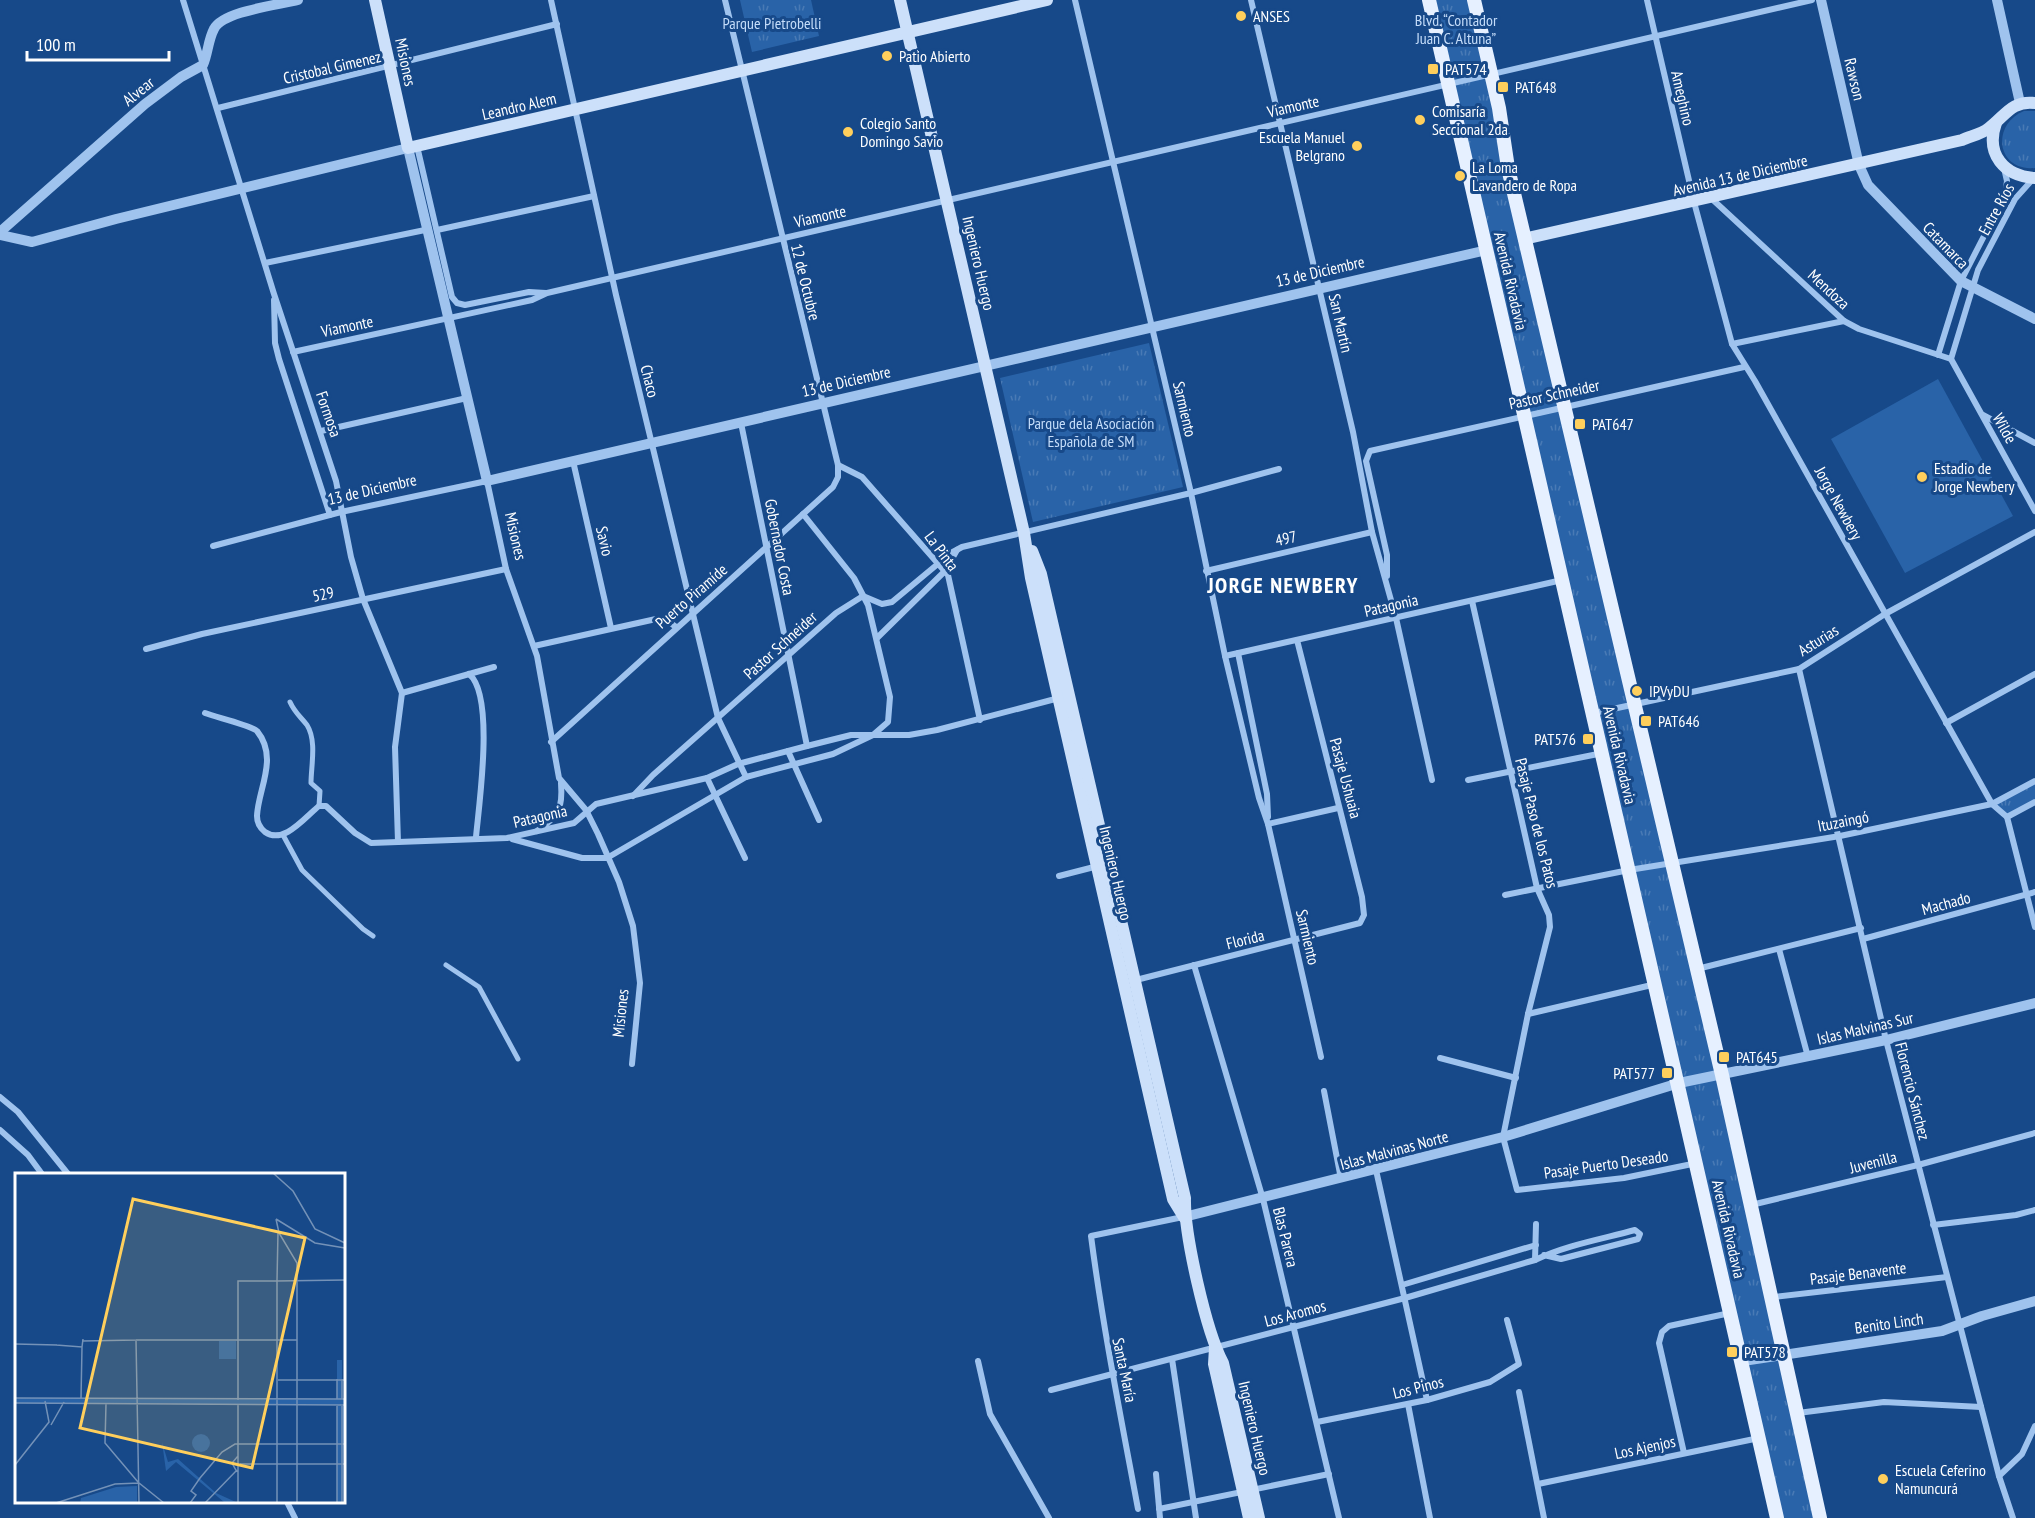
<svg xmlns="http://www.w3.org/2000/svg" width="2035" height="1518" font-family="'PT Sans Narrow',sans-serif">
  <defs>
    <pattern id="grass-tufts" width="24" height="20" patternUnits="userSpaceOnUse" patternTransform="scale(1.5)"><rect width="24" height="20" fill="#2963a8"/><path d="M3 7l-1-3M5 7V3M7 7l1-3M15 17l-1-3M17 17v-4M19 17l1-3" fill="none" stroke="#497ab5"/></pattern>
  </defs>
  <rect width="100%" height="100%" fill="#174989"/>
  <g fill="url(#grass-tufts)">
    <polygon points="740,0 811,0 819,36 752,52"/>
    <polygon points="1429,0 1474,0 1820,1518 1777,1518"/>
    <path d="M2024,111H2035V168C1997,172 1990,125 2024,111Z"/>
    <polygon points="1149,343 1183,487 1033,522 1000,378"/>
    <polygon points="2035,781 2035,802 2007,817 1992,804"/>
  </g>
  <polygon fill="#2963a8" points="1938,379 2013,516 1905,573 1831,439"/>
  <g fill="none" stroke-linecap="round" stroke-linejoin="round">
    <g stroke="#9fc3ee" stroke-width="5">
      <path d="M290,702C295,713 300,716 307,725C317,741 311,766 311,783L320,791L319,806"/>
      <polyline points="283,835 302,870 363,929 373,936"/>
      <polyline points="446,965 479,987 518,1059"/>
    </g>
    <g stroke="#9fc3ee" stroke-width="6">
      <polyline points="183,0 274,294 336,481 351,557 363,599 402,693 395,747 398,842"/>
      <polyline points="551,0 616,295 718,718 746,777"/>
      <polyline points="1075,0 1191,493 1225,656 1259,798 1268,824 1321,1057"/>
      <polyline points="1251,0 1353,432 1372,532 1396,618 1432,780"/>
      <polyline points="1647,0 1694,202 1732,344 1755,381 1992,804 2007,817 2035,927"/>
      <polyline points="218,108 557,24"/>
      <polyline points="417,146 452,297 457,303 465,305 529,292 546,293"/>
      <polyline points="1712,199 1844,321 1859,329 1951,359"/>
      <polyline points="437,230 594,196"/>
      <polyline points="265,263 425,230"/>
      <polyline points="274,300 275,343 279,359 330,515"/>
      <polyline points="1732,344 1844,321"/>
      <polyline points="293,352 532,300 547,293 1812,0"/>
      <polyline points="1938,355 1961,281 2005,195 2007,181 2004,168"/>
      <polyline points="1951,359 1978,270 2015,199 2033,179"/>
      <polyline points="1951,359 2035,511"/>
      <polyline points="1983,415 2035,443"/>
      <polyline points="741,423 807,746"/>
      <polyline points="321,431 467,398"/>
      <polyline points="573,461 611,628"/>
      <polyline points="838,465 862,477 948,575 980,720"/>
      <polyline points="213,546 341,512 487,481 506,569 537,656 559,778 586,810 598,834 619,882 633,926 640,983 632,1064"/>
      <polyline points="1206,571 1372,532"/>
      <polyline points="1387,576 1387,555 1366,461 1370,451 1744,367"/>
      <polyline points="1472,601 1537,888 1549,915 1550,927 1528,1014 1503,1137 1517,1190 1624,1178 1697,1163"/>
      <polyline points="877,638 945,571 957,550"/>
      <polyline points="534,646 656,619 665,619 676,627"/>
      <polyline points="146,649 202,634 506,569"/>
      <polyline points="1238,653 1267,794 1268,817"/>
      <polyline points="1225,656 1562,580"/>
      <polyline points="1799,669 1886,1040 1999,1476 2013,1518"/>
      <path d="M469,674C495,695 479,804 476,837"/>
      <polyline points="402,693 494,667"/>
      <path d="M205,713C215,717 251,725 257,731C279,758 258,789 257,816C257,823 260,828 265,832C284,845 305,817 319,806H326L355,833L371,843L507,838L574,823L596,804L707,778L738,764L807,746L851,735H909L937,730L1059,698"/>
      <polyline points="1594,713 1799,669 1885,614 2035,532"/>
      <polyline points="1946,723 2035,674"/>
      <polyline points="551,742 833,487 838,477 838,465 725,0"/>
      <polyline points="788,751 819,820"/>
      <polyline points="707,778 745,858"/>
      <polyline points="1468,780 1603,753"/>
      <polyline points="633,796 653,775 836,613 863,596 882,604 892,602 951,553 962,547 1191,493 1279,469"/>
      <polyline points="2007,817 2035,802"/>
      <polyline points="1268,824 1338,808"/>
      <path d="M537,831C559,816 563,809 561,783"/>
      <polyline points="512,839 582,858 607,858 746,777 833,754 873,735 888,722 890,697 868,605 854,578 803,514"/>
      <polyline points="1059,876 1098,866"/>
      <polyline points="1505,895 1629,870 1840,836 1992,804 2035,781"/>
      <polyline points="1863,939 2035,892"/>
      <polyline points="1779,949 1808,1057"/>
      <polyline points="1194,965 1263,1199 1339,1518"/>
      <polyline points="1697,969 1861,928"/>
      <polyline points="1136,980 1360,923 1364,915 1362,897 1297,640"/>
      <polyline points="1528,1014 1656,984"/>
      <polyline points="1440,1058 1516,1078"/>
      <polyline points="1324,1091 1341,1179"/>
      <polyline points="0,1097 18,1112 68,1174"/>
      <polyline points="0,1130 28,1155 42,1174"/>
      <polyline points="1376,1170 1427,1400"/>
      <polyline points="1751,1205 1918,1165 2035,1133"/>
      <polyline points="1933,1225 2016,1215 2035,1210"/>
      <polyline points="1535,1260 1536,1224"/>
      <polyline points="1402,1285 1536,1245"/>
      <polyline points="1773,1297 1947,1277"/>
      <polyline points="1172,1359 1196,1518"/>
      <polyline points="978,1361 990,1414 1049,1518"/>
      <path d="M1051,1390L1405,1298L1535,1260C1566,1245 1602,1239 1635,1230L1640,1234L1638,1239L1561,1259L1544,1255"/>
      <polyline points="1519,1392 1544,1518"/>
      <polyline points="1408,1404 1430,1518"/>
      <polyline points="1798,1413 1884,1402 1981,1407"/>
      <polyline points="1317,1422 1427,1400 1490,1382 1519,1364 1507,1320"/>
      <polyline points="1684,1453 1659,1343 1662,1332 1669,1326 1730,1313"/>
      <polyline points="1156,1474 1160,1518"/>
      <polyline points="1999,1476 2022,1454 2035,1426"/>
      <polyline points="1538,1484 1759,1438"/>
      <polyline points="287,1502 295,1518"/>
      <path d="M1138,1509C1121,1418 1103,1328 1091,1236L1183,1217"/>
      <polyline points="1159,1509 1329,1474"/>
    </g>
    <g stroke="#9fc3ee" stroke-width="10">
      <polyline points="1821,0 1859,165 1868,185 1961,281 2035,319"/>
      <polyline points="1997,0 2020,103"/>
      <path d="M0,232L145,104L181,77L203,65C208,54 208,40 214,29C223,11 279,5 298,0"/>
      <polyline points="0,235 32,242 116,219 408,148 487,481 1487,250"/>
      <polyline points="1184,1217 1503,1137 1679,1083 1886,1040 2035,1003"/>
      <polyline points="1743,1361 1942,1331 1982,1316 2035,1301"/>
    </g>
    <g stroke="#cce0fa" stroke-width="12">
      <polyline points="375,0 408,148 1047,0"/>
      <polyline points="900,0 1024,533 1031,578 1173,1199 1184,1217"/>
      <path d="M1996,123C1985,154 2004,176 2035,178"/>
      <path d="M1524,239L1962,140C1971,136 1982,134 1989,128C2005,116 2012,100 2035,103"/>
      <path d="M1032,551L1041,574L1185,1198C1184,1234 1206,1331 1223,1363L1259,1518"/>
      <polyline points="1215,1348 1214,1364 1249,1518"/>
    </g>
    <g stroke="#e6f0ff" stroke-width="14">
      <polyline points="1429,0 1777,1518"/>
      <polyline points="1474,0 1499,108 1508,168 1722,1075 1820,1518"/>
    </g>
  </g>
  <g fill="#ffcf5c" stroke="#174989" stroke-width="2">
    <circle cx="1241" cy="16" r="6"/>
    <circle cx="887" cy="56" r="6"/>
    <rect x="1427" y="63" width="12" height="12" rx="3"/>
    <rect x="1497" y="81" width="12" height="12" rx="3"/>
    <circle cx="1420" cy="120" r="6"/>
    <circle cx="848" cy="132" r="6"/>
    <circle cx="1357" cy="146" r="6"/>
    <circle cx="1460" cy="176" r="6"/>
    <rect x="1574" y="418" width="12" height="12" rx="3"/>
    <circle cx="1922" cy="477" r="6"/>
    <circle cx="1637" cy="691" r="6"/>
    <rect x="1640" y="715" width="12" height="12" rx="3"/>
    <rect x="1582" y="733" width="12" height="12" rx="3"/>
    <rect x="1718" y="1051" width="12" height="12" rx="3"/>
    <rect x="1661" y="1067" width="12" height="12" rx="3"/>
    <rect x="1726" y="1346" width="12" height="12" rx="3"/>
    <circle cx="1883" cy="1479" r="6"/>
  </g>
  <g text-anchor="middle" stroke-width="6" stroke-linejoin="round" paint-order="stroke">
    <g font-size="16" fill="#fff" stroke="#174989" text-anchor="start">
      <text x="1253" y="22">ANSES</text>
      <text x="899" y="62">Patio Abierto</text>
      <text x="1445" y="75">PAT574</text>
      <text x="1515" y="93">PAT648</text>
      <text x="1432" y="117">Comisaría<tspan x="1432" dy="18">Seccional 2da</tspan></text>
      <text x="860" y="129">Colegio Santo<tspan x="860" dy="18">Domingo Savio</tspan></text>
      <text x="1345" y="143" text-anchor="end">Escuela Manuel<tspan x="1345" dy="18">Belgrano</tspan></text>
      <text x="1472" y="173">La Loma<tspan x="1472" dy="18">Lavandero de Ropa</tspan></text>
      <text x="1592" y="430">PAT647</text>
      <text x="1934" y="474">Estadio de<tspan x="1934" dy="18">Jorge Newbery</tspan></text>
      <text x="1649" y="697">IPVyDU</text>
      <text x="1658" y="727">PAT646</text>
      <text x="1576" y="745" text-anchor="end">PAT576</text>
      <text x="1736" y="1063">PAT645</text>
      <text x="1655" y="1079" text-anchor="end">PAT577</text>
      <text x="1744" y="1358">PAT578</text>
      <text x="1895" y="1476">Escuela Ceferino<tspan x="1895" dy="18">Namuncurá</tspan></text>
    </g>
    <g font-size="16" fill="#c5ddfa" stroke="#174989">
      <text x="1456" y="26">Blvd. “Contador<tspan x="1456" dy="18">Juan C. Altuna”</tspan></text>
      <text x="772" y="29">Parque Pietrobelli</text>
      <text x="1091" y="429">Parque dela Asociación<tspan x="1091" dy="18">Española de SM</tspan></text>
    </g>
    <g font-size="16" fill="#fff" stroke="#174989">
      <text transform="translate(406 62) rotate(78)" y="6">Misiones</text>
      <text transform="translate(332 67) rotate(-13)" y="6">Cristobal Gimenez</text>
      <text transform="translate(1855 79) rotate(77)" y="6">Rawson</text>
      <text transform="translate(138 91) rotate(-39)" y="6">Alvear</text>
      <text transform="translate(1683 98) rotate(77)" y="6">Ameghino</text>
      <text transform="translate(519 106) rotate(-13)" y="6">Leandro Alem</text>
      <text transform="translate(1293 106) rotate(-13)" y="6">Viamonte</text>
      <text transform="translate(1740 175) rotate(-13)" y="6">Avenida 13 de Diciembre</text>
      <text transform="translate(1996 209) rotate(-61)" y="6">Entre Ríos</text>
      <text transform="translate(820 216) rotate(-13)" y="6">Viamonte</text>
      <text transform="translate(1946 245) rotate(46)" y="6">Catamarca</text>
      <text transform="translate(979 263) rotate(77)" y="6">Ingeniero Huergo</text>
      <text transform="translate(1320 271) rotate(-13)" y="6">13 de Diciembre</text>
      <text transform="translate(1511 281) rotate(77)" y="6">Avenida Rivadavia</text>
      <text transform="translate(806 282) rotate(76)" y="6">12 de Octubre</text>
      <text transform="translate(1829 289) rotate(43)" y="6">Mendoza</text>
      <text transform="translate(1341 323) rotate(77)" y="6">San Martín</text>
      <text transform="translate(347 326) rotate(-12)" y="6">Viamonte</text>
      <text transform="translate(650 381) rotate(76)" y="6">Chaco</text>
      <text transform="translate(846 381) rotate(-13)" y="6">13 de Diciembre</text>
      <text transform="translate(1554 394) rotate(-12)" y="6">Pastor Schneider</text>
      <text transform="translate(1185 409) rotate(77)" y="6">Sarmiento</text>
      <text transform="translate(329 414) rotate(71)" y="6">Formosa</text>
      <text transform="translate(2005 428) rotate(61)" y="6">Wilde</text>
      <text transform="translate(372 489) rotate(-13)" y="6">13 de Diciembre</text>
      <text transform="translate(1839 503) rotate(61)" y="6">Jorge Newbery</text>
      <text transform="translate(516 536) rotate(77)" y="6">Misiones</text>
      <text transform="translate(1286 538) rotate(-13)" y="6">497</text>
      <text transform="translate(605 541) rotate(77)" y="6">Savio</text>
      <text transform="translate(780 547) rotate(79)" y="6">Gobernador Costa</text>
      <text transform="translate(942 551) rotate(53)" y="6">La Pinta</text>
      <text transform="translate(323 594) rotate(-12)" y="6">529</text>
      <text transform="translate(691 596) rotate(-41)" y="6">Puerto Piramíde</text>
      <text transform="translate(1391 605) rotate(-13)" y="6">Patagonia</text>
      <text transform="translate(1818 640) rotate(-32)" y="6">Asturias</text>
      <text transform="translate(780 645) rotate(-42)" y="6">Pastor Schneider</text>
      <text transform="translate(1620 755) rotate(77)" y="6">Avenida Rivadavia</text>
      <text transform="translate(1346 778) rotate(75)" y="6">Pasaje Ushuaia</text>
      <text transform="translate(540 816) rotate(-13)" y="6">Patagonia</text>
      <text transform="translate(1843 821) rotate(-11)" y="6">Ituzaingó</text>
      <text transform="translate(1537 823) rotate(76)" y="6">Pasaje Paso de los Patos</text>
      <text transform="translate(1116 873) rotate(77)" y="6">Ingeniero Huergo</text>
      <text transform="translate(1946 903) rotate(-15)" y="6">Machado</text>
      <text transform="translate(1308 937) rotate(77)" y="6">Sarmiento</text>
      <text transform="translate(1245 939) rotate(-14)" y="6">Florida</text>
      <text transform="translate(620 1013) rotate(-84)" y="6">Misiones</text>
      <text transform="translate(1865 1028) rotate(-13)" y="6">Islas Malvinas Sur</text>
      <text transform="translate(1913 1091) rotate(76)" y="6">Florencio Sánchez</text>
      <text transform="translate(1394 1150) rotate(-15)" y="6">Islas Malvinas Norte</text>
      <text transform="translate(1873 1162) rotate(-14)" y="6">Juvenilla</text>
      <text transform="translate(1606 1164) rotate(-8)" y="6">Pasaje Puerto Deseado</text>
      <text transform="translate(1729 1229) rotate(77)" y="6">Avenida Rivadavia</text>
      <text transform="translate(1286 1237) rotate(76)" y="6">Blas Parera</text>
      <text transform="translate(1858 1273) rotate(-7)" y="6">Pasaje Benavente</text>
      <text transform="translate(1295 1313) rotate(-15)" y="6">Los Aromos</text>
      <text transform="translate(1889 1323) rotate(-8)" y="6">Benito Linch</text>
      <text transform="translate(1125 1370) rotate(78)" y="6">Santa María</text>
      <text transform="translate(1418 1387) rotate(-14)" y="6">Los Pinos</text>
      <text transform="translate(1255 1428) rotate(77)" y="6">Ingeniero Huergo</text>
      <text transform="translate(1645 1447) rotate(-12)" y="6">Los Ajenjos</text>
    </g>
    <g font-size="22" font-weight="bold" letter-spacing="1.5" fill="#fff" stroke="#174989">
      <text x="1283" y="593">JORGE NEWBERY</text>
    </g>
  </g>
  <g transform="translate(15 1173)">
    <rect width="330" height="330" fill="#174989"/>
    <path d="M204,168H221V186H204ZM322,187H327V226H330L327,330H322V232L0,230V225L322,226ZM147,269L153,289L163,286L201,320L223,330L209,329L161,289L151,298Z" fill="#2963a8"/>
    <path d="M122,313V330H65L66,325L101,314Z" fill="#2963a8"/>
    <path d="M177 270a9 9 0 1 1 18 0a9 9 0 1 1-18 0Z" fill="#2963a8"/>
    <path fill="none" stroke="#7492b8" stroke-width="1.5" d="M258,0L278,18L300,56L330,70M261,46L300,70L330,75M261,46L264,60L282,90V107M121,167L124,330M121,167H282M67,168L122,167M0,171L42,172M41,172L67,174L68,166M263,207H330M0,225L330,226M66,225L67,174M322,226V206M327,226V206M223,227V108H262L263,59M0,230L330,232M91,231L90,270L123,309M36,252L49,229M225,291H330M0,292L34,249L30,228M222,299L217,290L223,283M41,330L100,311L124,310L149,330M175,330L181,322L176,318L185,305L207,279L220,271H330M190,330L222,297M223,330V231M262,330V108L330,107M282,330V108M322,330V233M327,330V233"/>
    <path fill="#ffcf5c" fill-opacity="0.15" stroke="#ffcf5c" stroke-width="3" d="M118,26L290,65L237,295L65,255Z"/>
    <rect width="330" height="330" fill="none" stroke="#fff" stroke-width="3"/>
  </g>
  <path d="M27 51v9h142v-9" fill="none" stroke="#ffffff" stroke-width="3"/>
  <text x="36" y="51" font-size="18" fill="#ffffff" stroke="#174989" stroke-width="4.5" paint-order="stroke">100 m</text>
</svg>
